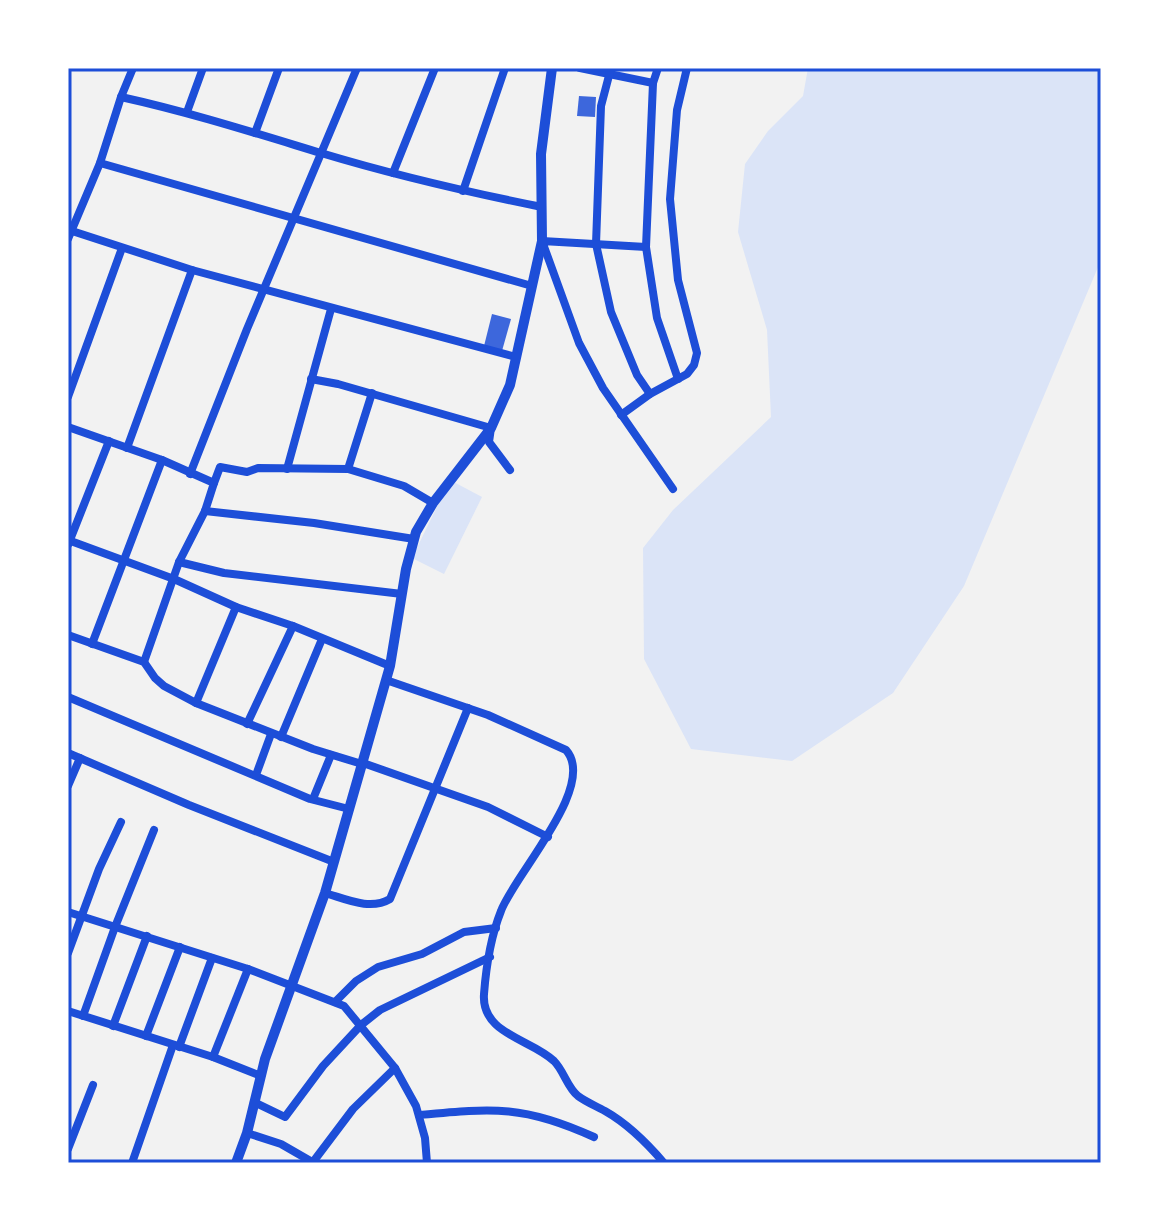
<svg xmlns="http://www.w3.org/2000/svg" width="1169" height="1231" font-family="Lato,sans-serif">
  <rect width="100%" height="100%" fill="#f2f2f2"/>
  <g fill="#dbe4f7">
    <polygon points="808,68 1101,68 1101,260 964,586 893,693 792,761 691,749 644,659 643,548 673,510 771,417 767,330 738,232 745,164 768,131 803,96"/>
    <polygon points="450,480 482,497 444,574 412,558"/>
  </g>
  <g fill="#3d67dc">
    <polygon points="579,96 596,97 595,117 577,116"/>
    <polygon points="492,314 511,319 502,351 484,346"/>
  </g>
  <g fill="none" stroke-linecap="round" stroke-linejoin="round">
    <g stroke="#1d4ed8" stroke-width="8">
      <polyline points="580,68 653,83"/>
      <polyline points="611,68 601,106 596,244 611,312 637,375 650,394"/>
      <polyline points="658,68 653,83 646,247 657,318 678,379"/>
      <path d="M121,97C189,112 255,133 321,153C394,175 467,192 542,207"/>
      <polyline points="187,112 203,68"/>
      <polyline points="255,133 279,68"/>
      <polyline points="100,163 532,286"/>
      <polyline points="393,173 435,68"/>
      <polyline points="463,191 505,68"/>
      <polyline points="72,231 192,270 516,357"/>
      <polyline points="68,239 100,163 121,97 133,68"/>
      <polyline points="646,247 542,241 579,343 603,388 673,489"/>
      <polyline points="311,379 338,384 491,428 489,442 510,470"/>
      <polyline points="68,397 122,248"/>
      <polyline points="621,415 650,394 687,374 694,365 697,353 678,280 670,199 677,110 687,68"/>
      <polyline points="68,427 162,460 214,483 205,511 179,562 144,662"/>
      <polyline points="127,448 192,270"/>
      <polyline points="287,469 331,309"/>
      <polyline points="348,469 372,393"/>
      <polyline points="190,474 247,329 357,68"/>
      <polyline points="214,483 220,467 247,472 258,468 348,469 404,486 433,503"/>
      <polyline points="205,511 314,523 414,539"/>
      <polyline points="68,540 174,579 236,607 293,626 390,666"/>
      <polyline points="68,545 109,441"/>
      <polyline points="179,562 224,573 402,594"/>
      <polyline points="68,635 144,662 155,678 164,686 196,703 313,749 362,764"/>
      <polyline points="92,644 162,460"/>
      <path d="M386,680L488,715L566,750C598,786 514,875 501,911C491,936 486,968 484,994C481,1034 531,1039 554,1061C564,1071 567,1087 578,1096C586,1102 596,1106 605,1111C628,1124 647,1143 664,1163"/>
      <polyline points="68,697 310,799 349,809"/>
      <polyline points="196,703 236,607"/>
      <polyline points="247,724 293,626"/>
      <polyline points="281,737 322,639"/>
      <polyline points="68,753 189,805 334,862"/>
      <polyline points="363,763 488,807 548,837"/>
      <polyline points="256,775 271,734"/>
      <polyline points="68,786 80,758"/>
      <polyline points="313,799 331,755"/>
      <path d="M325,893C346,899 370,911 390,899L468,708"/>
      <polyline points="68,912 248,969 344,1006 395,1068 416,1106 425,1138 427,1163"/>
      <polyline points="68,953 99,869 121,822"/>
      <polyline points="335,1002 356,981 378,967 422,954 464,932 496,928"/>
      <polyline points="68,1011 213,1057 261,1076"/>
      <polyline points="83,1016 115,927 154,830"/>
      <polyline points="113,1026 147,936"/>
      <polyline points="146,1036 180,947"/>
      <polyline points="179,1047 212,958"/>
      <polyline points="213,1057 248,969"/>
      <polyline points="254,1102 285,1117 323,1066 361,1025 380,1010 490,957"/>
      <path d="M419,1115C494,1108 524,1105 594,1137"/>
      <polyline points="247,1133 281,1144 314,1163"/>
      <polyline points="68,1149 93,1085"/>
      <polyline points="313,1162 353,1109 395,1068"/>
      <polyline points="132,1163 173,1045"/>
    </g>
    <polyline stroke="#1d4ed8" stroke-width="10" points="236,1163 247,1133 265,1059 325,893 362,764 390,666 406,569 416,532 433,503 491,428 510,385 542,241 541,154 552,68"/>
  </g>
  <rect width="1169" height="1231" fill="none" stroke="#ffffff" stroke-width="140"/>
  <rect x="70" y="70" width="1029" height="1091" fill="none" stroke="#1d4ed8" stroke-width="3"/>
</svg>
